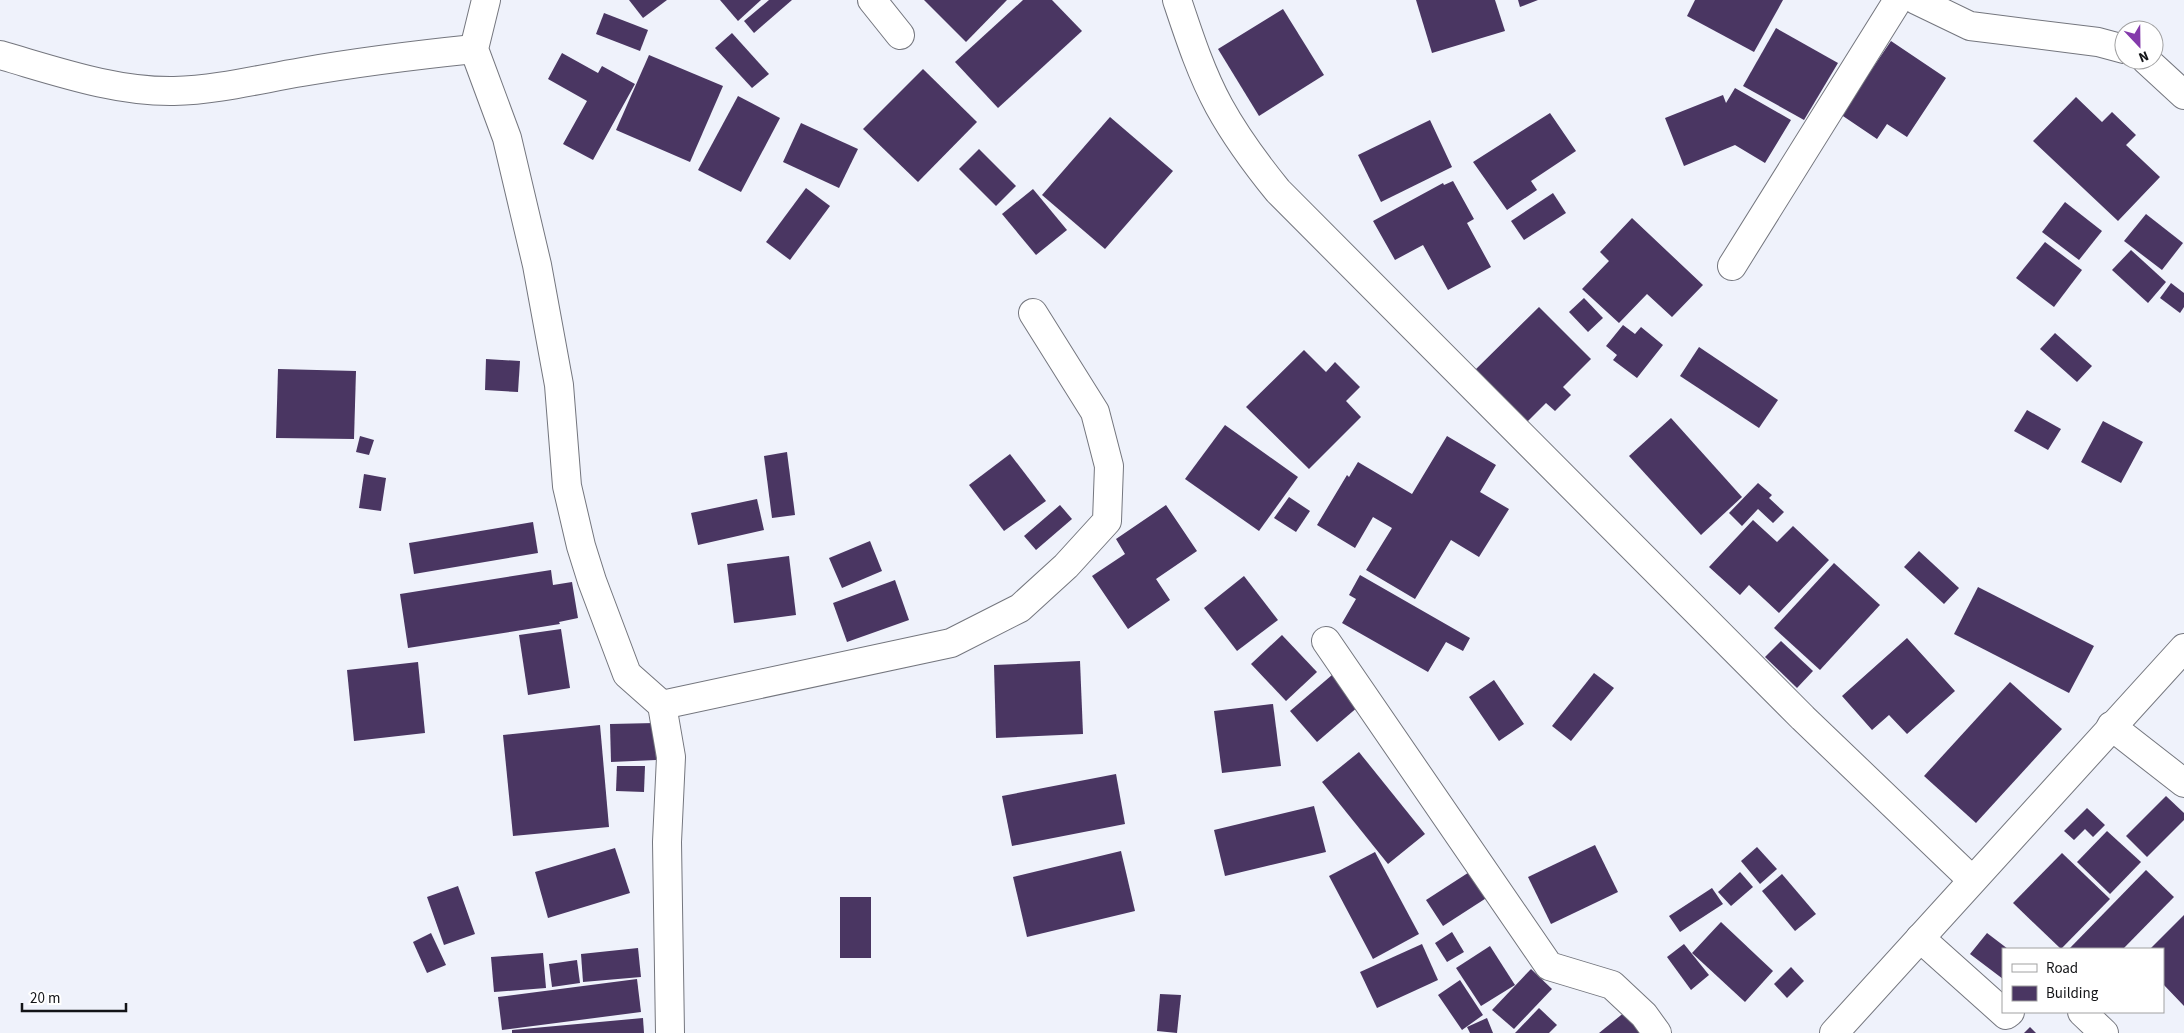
<svg xmlns="http://www.w3.org/2000/svg" width="2184" height="1033" font-family="'Source Sans 3',sans-serif">
  <rect width="100%" height="100%" fill="#eff2fb"/>
  <g fill="#4a3662">
    <polygon points="629,0 667,0 643,18"/>
    <polygon points="720,0 761,0 738,21"/>
    <polygon points="769,0 792,0 754,33 744,21"/>
    <polygon points="924,0 1007,0 966,42"/>
    <polygon points="1023,0 1052,0 1082,31 998,108 955,62"/>
    <polygon points="1416,0 1495,0 1505,31 1432,53"/>
    <polygon points="1518,0 1538,0 1520,7"/>
    <polygon points="1695,0 1783,0 1754,52 1687,16"/>
    <polygon points="1283,9 1324,75 1259,116 1218,49"/>
    <polygon points="604,13 648,30 640,51 596,34"/>
    <polygon points="1776,28 1838,63 1804,120 1743,86"/>
    <polygon points="732,33 769,74 752,88 715,48"/>
    <polygon points="1891,41 1946,78 1907,137 1887,124 1877,139 1837,112 1857,91"/>
    <polygon points="562,53 598,73 602,66 635,84 593,160 563,144 587,101 548,79"/>
    <polygon points="649,55 723,86 690,162 616,130"/>
    <polygon points="923,69 977,122 918,182 863,129"/>
    <polygon points="1735,88 1791,120 1765,163 1735,145 1684,166 1665,118 1723,95 1726,103"/>
    <polygon points="738,96 780,118 741,192 698,170"/>
    <polygon points="2076,97 2102,122 2112,112 2136,135 2126,145 2160,177 2118,221 2033,141"/>
    <polygon points="1550,113 1576,151 1531,181 1537,190 1507,210 1473,162"/>
    <polygon points="1110,117 1173,171 1105,249 1042,195"/>
    <polygon points="1430,120 1452,167 1381,202 1358,155"/>
    <polygon points="801,123 858,149 839,188 783,162"/>
    <polygon points="979,149 1016,186 996,206 959,169"/>
    <polygon points="1453,181 1474,219 1467,223 1491,267 1448,290 1423,245 1395,260 1373,221 1443,183 1444,185"/>
    <polygon points="806,188 830,206 790,260 766,242"/>
    <polygon points="1033,189 1067,230 1036,255 1002,214"/>
    <polygon points="1553,193 1566,213 1524,240 1511,221"/>
    <polygon points="2065,202 2102,231 2079,260 2042,232"/>
    <polygon points="2146,214 2183,243 2162,270 2124,241"/>
    <polygon points="1632,218 1703,285 1672,317 1647,294 1619,323 1582,289 1609,261 1600,252"/>
    <polygon points="2045,242 2082,270 2054,307 2016,278"/>
    <polygon points="2131,250 2166,282 2148,303 2112,270"/>
    <polygon points="2171,283 2184,293 2184,307 2180,313 2160,298"/>
    <polygon points="1584,298 1603,318 1588,332 1569,312"/>
    <polygon points="1539,307 1591,359 1563,387 1571,395 1555,411 1546,403 1526,423 1474,371"/>
    <polygon points="1623,325 1635,334 1641,327 1663,345 1637,378 1613,360 1617,355 1606,346"/>
    <polygon points="2055,333 2092,366 2077,382 2040,349"/>
    <polygon points="1699,347 1778,400 1759,428 1680,376"/>
    <polygon points="1304,350 1326,372 1335,362 1360,387 1346,401 1361,417 1309,469 1246,407"/>
    <polygon points="486,359 520,361 518,392 485,390"/>
    <polygon points="278,369 356,371 354,439 276,438"/>
    <polygon points="2027,410 2061,429 2048,450 2014,431"/>
    <polygon points="1671,418 1742,497 1701,535 1629,456"/>
    <polygon points="2103,421 2143,442 2121,483 2081,462"/>
    <polygon points="1225,425 1298,477 1259,531 1185,479"/>
    <polygon points="360,436 374,440 369,455 356,452"/>
    <polygon points="1447,436 1496,465 1480,492 1509,509 1479,557 1451,540 1415,599 1366,570 1392,528 1373,517 1355,548 1317,525 1347,475 1349,477 1358,462 1412,494"/>
    <polygon points="787,452 795,515 772,518 764,456"/>
    <polygon points="1010,454 1046,501 1004,531 969,485"/>
    <polygon points="364,474 386,478 381,511 359,508"/>
    <polygon points="1758,483 1772,495 1769,498 1784,512 1773,523 1758,509 1742,526 1729,513"/>
    <polygon points="1289,497 1310,511 1296,532 1274,518"/>
    <polygon points="757,499 764,530 698,545 691,513"/>
    <polygon points="1060,505 1072,519 1036,550 1024,536"/>
    <polygon points="1166,505 1197,551 1156,579 1170,600 1128,629 1092,576 1125,554 1116,539"/>
    <polygon points="1753,520 1777,542 1793,526 1829,560 1779,613 1749,585 1740,595 1709,567"/>
    <polygon points="533,522 538,553 414,574 409,543"/>
    <polygon points="870,541 882,571 842,588 829,558"/>
    <polygon points="1919,551 1959,588 1944,604 1904,567"/>
    <polygon points="789,556 796,615 734,623 727,564"/>
    <polygon points="1834,563 1880,605 1820,670 1774,628"/>
    <polygon points="551,570 553,585 572,582 578,618 559,622 560,624 408,648 400,594"/>
    <polygon points="1360,575 1470,638 1463,651 1446,642 1428,672 1342,623 1356,599 1349,595"/>
    <polygon points="1244,576 1278,620 1237,651 1204,608"/>
    <polygon points="895,580 909,620 847,642 833,603"/>
    <polygon points="1978,587 2094,646 2069,693 1954,634"/>
    <polygon points="561,629 570,688 528,695 519,635"/>
    <polygon points="1282,635 1317,672 1286,701 1251,664"/>
    <polygon points="1907,638 1955,691 1907,734 1889,715 1872,730 1842,696"/>
    <polygon points="1781,641 1813,671 1797,688 1765,657"/>
    <polygon points="1080,661 1083,734 996,738 994,665"/>
    <polygon points="418,662 425,733 354,741 347,670"/>
    <polygon points="1594,673 1614,688 1571,741 1552,726"/>
    <polygon points="1332,675 1359,706 1317,742 1290,711"/>
    <polygon points="1494,680 1524,724 1499,741 1469,697"/>
    <polygon points="2010,682 2062,729 1976,823 1924,776"/>
    <polygon points="1273,704 1281,766 1222,773 1214,711"/>
    <polygon points="655,723 656,760 611,762 610,724"/>
    <polygon points="600,725 609,827 513,836 503,735"/>
    <polygon points="1359,752 1425,834 1388,864 1322,782"/>
    <polygon points="617,766 645,766 644,792 616,791"/>
    <polygon points="1116,774 1125,824 1012,846 1002,796"/>
    <polygon points="2166,796 2184,813 2184,820 2147,857 2126,836"/>
    <polygon points="1314,806 1326,852 1225,876 1214,830"/>
    <polygon points="2087,808 2105,825 2093,837 2085,829 2074,840 2064,831"/>
    <polygon points="2107,831 2141,862 2110,894 2077,862"/>
    <polygon points="1595,845 1618,892 1551,924 1528,877"/>
    <polygon points="1757,847 1777,869 1760,884 1741,861"/>
    <polygon points="615,848 630,893 548,918 535,872"/>
    <polygon points="1121,851 1135,911 1027,937 1013,877"/>
    <polygon points="1375,852 1419,934 1373,959 1329,876"/>
    <polygon points="2062,853 2110,899 2061,949 2013,903"/>
    <polygon points="1474,869 1491,895 1443,926 1426,900"/>
    <polygon points="2146,870 2174,897 2123,949 2069,949"/>
    <polygon points="1740,872 1753,887 1731,906 1718,892"/>
    <polygon points="1782,874 1816,914 1795,931 1762,891"/>
    <polygon points="458,886 475,934 444,945 427,897"/>
    <polygon points="1712,888 1723,904 1680,932 1669,916"/>
    <rect x="840" y="897" width="31" height="61"/>
    <polygon points="2184,915 2184,1006 2163,984 2163,949 2150,949"/>
    <polygon points="1721,922 1773,971 1745,1002 1692,953"/>
    <polygon points="1452,932 1464,952 1447,962 1435,943"/>
    <polygon points="431,933 446,965 427,973 413,942"/>
    <polygon points="1987,933 2008,949 2003,949 2003,979 1970,954"/>
    <polygon points="1422,944 1438,980 1377,1008 1360,972"/>
    <polygon points="1684,944 1709,975 1691,990 1667,957"/>
    <polygon points="1490,946 1515,985 1481,1006 1456,968"/>
    <polygon points="638,948 641,977 583,982 581,954"/>
    <polygon points="543,953 546,988 494,992 491,957"/>
    <polygon points="577,960 580,983 552,987 549,964"/>
    <polygon points="1791,967 1804,981 1787,998 1774,984"/>
    <polygon points="1531,969 1552,989 1514,1029 1492,1010"/>
    <polygon points="637,979 641,1012 502,1030 498,997"/>
    <polygon points="1460,980 1483,1015 1462,1030 1438,995"/>
    <polygon points="1160,994 1181,995 1177,1033 1157,1031"/>
    <polygon points="1631,1007 1652,1033 1599,1033"/>
    <polygon points="1539,1008 1557,1025 1549,1033 1515,1033"/>
    <polygon points="643,1018 644,1033 512,1033 512,1030"/>
    <polygon points="1487,1018 1493,1033 1470,1033 1467,1027"/>
    <polygon points="2030,1027 2036,1033 2024,1033"/>
  </g>
  <g fill="none" stroke-linecap="round" stroke-linejoin="round">
    <defs>
      <g id="minor">
        <polyline points="486,0 474,49 507,138 537,265 559,385 567,486 581,546 592,581 627,674 662,705 671,757 667,842 670,1033"/>
        <polyline points="872,0 900,35"/>
        <path d="M1177,0C1189,36 1201,73 1219,106C1236,137 1256,164 1278,191L1803,718L1972,880"/>
        <polyline points="1916,0 1970,26 2098,42 2124,49"/>
        <path d="M0,55C56,71 115,92 174,91C217,90 260,79 302,72C359,62 416,55 474,49"/>
        <polyline points="2146,60 2184,95"/>
        <polyline points="1732,266 1898,0"/>
        <polyline points="1326,641 1549,966 1612,985 1644,1015 1657,1033"/>
        <polyline points="662,705 951,643 1020,608 1066,566 1107,521 1109,466 1095,412 1033,313"/>
        <polyline points="2111,726 2184,783"/>
        <polyline points="1920,938 2006,1015 2010,1012"/>
        <polyline points="2082,1012 2104,1033"/>
        <polyline points="1834,1033 2184,648"/>
      </g>
    </defs>
    <use href="#minor" stroke="#74767e" stroke-width="30"/>
    <use href="#minor" stroke="#fff" stroke-width="28"/>
  </g>
  <rect x="2002" y="948" width="162" height="65" fill="#ffffff" stroke="#a1a1a2"/>
  <rect x="2012" y="964" width="25" height="8" fill="#ffffff" stroke="#a1a1a2"/>
  <text x="2046" y="973" font-size="15" fill="#131417">Road</text>
  <rect x="2012" y="986" width="25" height="15" fill="#4a3662" stroke="#a1a1a2"/>
  <text x="2046" y="998" font-size="15" fill="#131417">Building</text>
  <g transform="translate(2139 45) rotate(158)"><circle r="24" fill="#ffffff" stroke="#a1a1a2"/>
  <path d="M0-4L9 19L0 12L-9 19Z" fill="#843aab"/>
  <text y="-8" font-size="14" font-weight="bold" text-anchor="middle" fill="#131417">N</text>
  </g>
  <path d="M22 1003v8h104v-8" fill="none" stroke="#131417" stroke-width="2.5"/>
  <text x="30" y="1003" font-size="15" fill="#131417" stroke="#ffffff" stroke-width="4" paint-order="stroke">20 m</text>
</svg>
